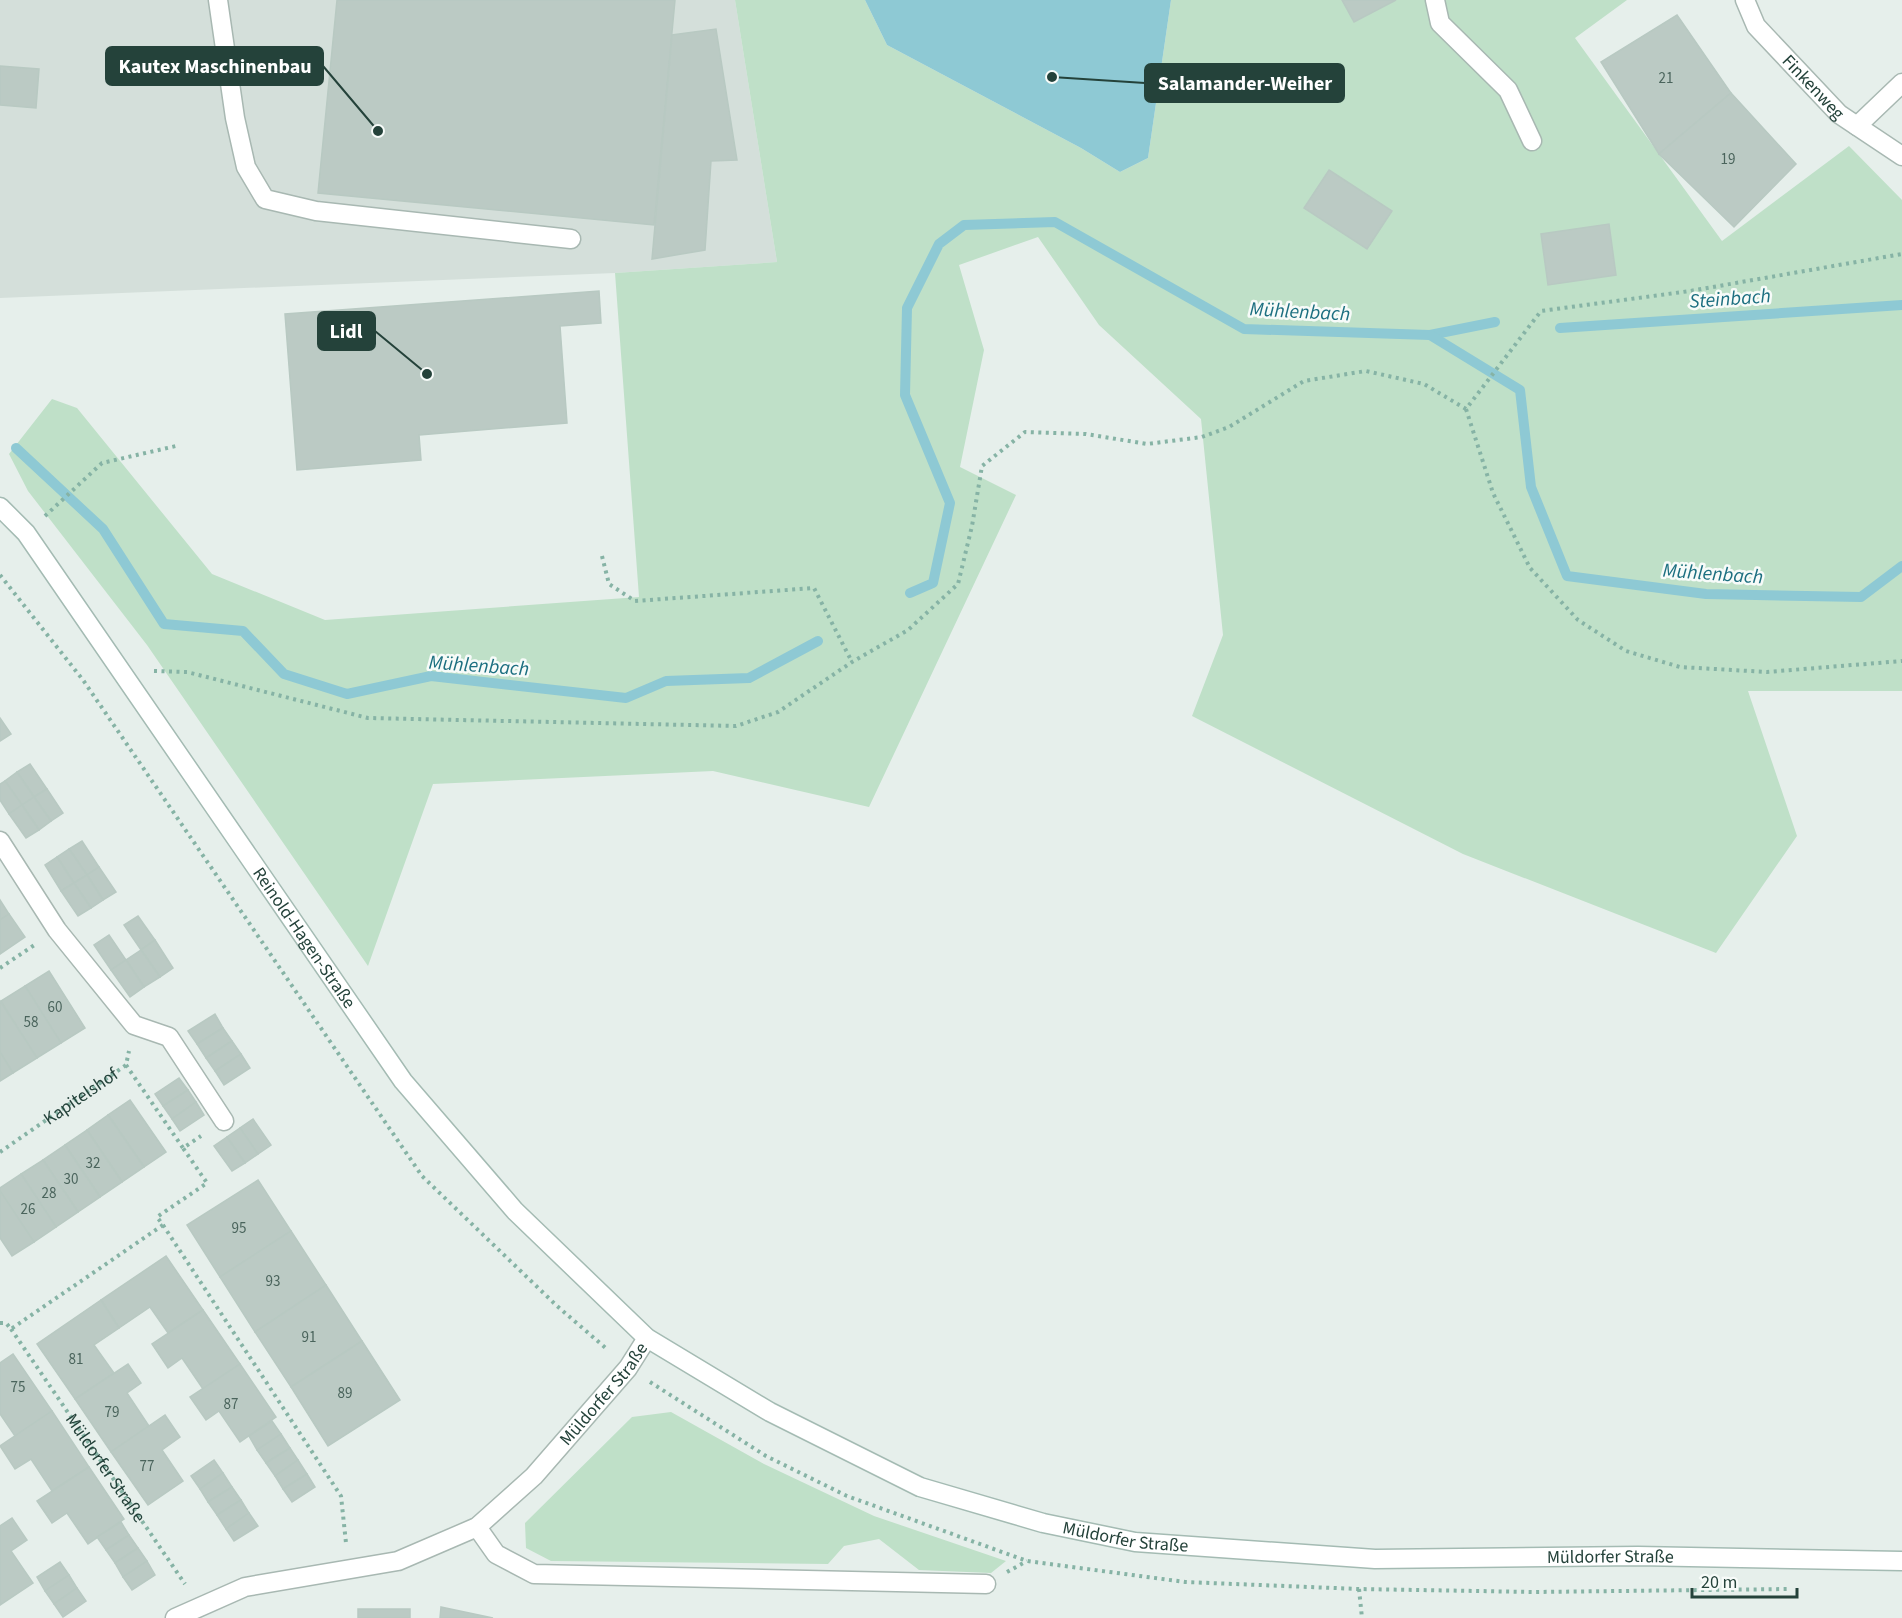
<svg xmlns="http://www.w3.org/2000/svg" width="1902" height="1618" font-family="'Source Sans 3',sans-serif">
  <rect width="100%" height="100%" fill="#e6efeb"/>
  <polygon fill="#d4dfda" points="0,0 735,0 777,262 615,273 0,298"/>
  <g fill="#bfe0c8">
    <polygon points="735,0 865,0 887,45 1081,148 1120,172 1148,158 1171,0 1627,0 1575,38 1722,241 1849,146 1902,200 1902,691 1748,691 1797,836 1716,953 1463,854 1192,716 1223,635 1201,419 1099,325 1038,237 959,265 984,350 960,467 1016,495 869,807 713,771 433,784 368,966 147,645 28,491 9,454 52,399 77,408 212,574 325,620 639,597 615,273 777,262"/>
    <polygon points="671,1412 764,1464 874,1516 1006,1561 991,1573 919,1570 879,1539 844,1546 828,1564 551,1561 526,1548 525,1523 632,1417"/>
  </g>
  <polygon fill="#8ec9d4" points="865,0 1171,0 1148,158 1120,172 1081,148 887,45"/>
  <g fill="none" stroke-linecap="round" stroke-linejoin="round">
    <g stroke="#8ec9d4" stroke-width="10">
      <polyline points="1560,328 1902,305"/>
      <polyline points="1430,335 1495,322"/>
      <polyline points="16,448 103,529 164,624 243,631 284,674 347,694 431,676 626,698 666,681 749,678 818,641"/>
      <polyline points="910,593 933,583 950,503 905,395 907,308 939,244 964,225 1055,222 1244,329 1430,335 1520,390 1531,487 1567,576 1706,594 1861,597 1902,566"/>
    </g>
  </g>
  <g fill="#bbcac4" stroke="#b8c9c2" stroke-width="1.5">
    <polygon points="337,0 675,0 654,225 318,193"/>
    <polygon points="1342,0 1396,0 1354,22"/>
    <polygon points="1677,15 1731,93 1659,154 1601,62"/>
    <polygon points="716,29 737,160 711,161 705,250 652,259 672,35"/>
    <polygon points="0,66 39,69 36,108 0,105"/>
    <polygon points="1731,93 1796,164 1734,227 1659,154"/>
    <polygon points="1329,170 1392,211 1367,249 1304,208"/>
    <polygon points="1609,224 1616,275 1548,285 1541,234"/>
    <polygon points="599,291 601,323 560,326 567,423 419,435 421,460 297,470 285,314"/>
    <polygon points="0,718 11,734 0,741"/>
    <polygon points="30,764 47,789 34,797 17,772"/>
    <polygon points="17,772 34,797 22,805 5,781"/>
    <polygon points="5,781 22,805 9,814 0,800 0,784"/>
    <polygon points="47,789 63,813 51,821 34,797"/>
    <polygon points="34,797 51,821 39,830 22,805"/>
    <polygon points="22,805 39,830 26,838 9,814"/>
    <polygon points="82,841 99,867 87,875 69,849"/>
    <polygon points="69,849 87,875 74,883 57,857"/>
    <polygon points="57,857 74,883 61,891 45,865"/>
    <polygon points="99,867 116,892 103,900 87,875"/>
    <polygon points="87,875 103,900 91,908 74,883"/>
    <polygon points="74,883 91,908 78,916 61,891"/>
    <polygon points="0,900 9,914 0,920"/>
    <polygon points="9,914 25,937 0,954 0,920"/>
    <polygon points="138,916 155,940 141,950 124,925"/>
    <polygon points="109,935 126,960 111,970 94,945"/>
    <polygon points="155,940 173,968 160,977 141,950"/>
    <polygon points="141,950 160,977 144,987 126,960"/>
    <polygon points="126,960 144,987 130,997 111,970"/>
    <polygon points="49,971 85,1028 61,1043 25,986"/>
    <polygon points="25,986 61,1043 37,1058 1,1001"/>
    <polygon points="0,1001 37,1058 13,1073 0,1052"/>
    <polygon points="215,1014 223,1028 197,1044 188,1031"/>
    <polygon points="223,1028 232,1041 206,1058 197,1044"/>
    <polygon points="232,1041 241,1054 215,1071 206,1058"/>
    <polygon points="0,1052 13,1073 0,1081"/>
    <polygon points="241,1054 250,1068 224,1085 215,1071"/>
    <polygon points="179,1078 188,1090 163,1106 155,1094"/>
    <polygon points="188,1090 196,1102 172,1119 163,1106"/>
    <polygon points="130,1100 166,1152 144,1167 108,1115"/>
    <polygon points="196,1102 204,1115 180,1131 172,1119"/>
    <polygon points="108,1115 144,1167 122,1182 87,1130"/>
    <polygon points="253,1119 271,1145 258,1154 240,1128"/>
    <polygon points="240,1128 258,1154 245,1163 227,1137"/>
    <polygon points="87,1130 122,1182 100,1197 65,1145"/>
    <polygon points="227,1137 245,1163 232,1171 214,1146"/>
    <polygon points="65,1145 100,1197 78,1212 43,1160"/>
    <polygon points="43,1160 78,1212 56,1227 21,1174"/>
    <polygon points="21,1174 56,1227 34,1242 0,1191 0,1188"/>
    <polygon points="258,1180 291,1231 220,1277 187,1225"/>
    <polygon points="0,1191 34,1242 12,1256 0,1238"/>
    <polygon points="291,1231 326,1285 255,1332 220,1277"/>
    <polygon points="166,1256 203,1310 168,1333 150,1307 119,1328 101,1300"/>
    <polygon points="326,1285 362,1341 291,1387 255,1332"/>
    <polygon points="101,1300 119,1328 94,1345 114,1373 75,1399 37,1344"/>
    <polygon points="203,1310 240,1364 203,1389 182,1358 168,1368 152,1344"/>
    <polygon points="362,1341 400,1400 328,1446 291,1387"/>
    <polygon points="13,1354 52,1411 15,1436 0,1414 0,1363"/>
    <polygon points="128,1364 141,1383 127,1393 149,1426 111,1452 75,1399"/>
    <polygon points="240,1364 276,1417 240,1442 219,1411 206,1420 190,1397"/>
    <polygon points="52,1411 89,1467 52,1491 31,1459 15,1469 0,1446"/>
    <polygon points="165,1415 180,1437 162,1450 183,1481 148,1505 111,1452"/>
    <polygon points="272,1421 281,1434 257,1450 249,1436"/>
    <polygon points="281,1434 290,1448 266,1463 257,1450"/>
    <polygon points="290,1448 298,1460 275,1476 266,1463"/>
    <polygon points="214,1460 223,1473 200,1489 191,1476"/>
    <polygon points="298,1460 307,1474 283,1489 275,1476"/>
    <polygon points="89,1467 124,1519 88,1544 67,1513 52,1523 37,1501"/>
    <polygon points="223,1473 232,1487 208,1502 200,1489"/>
    <polygon points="307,1474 315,1487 292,1502 283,1489"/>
    <polygon points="232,1487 241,1500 217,1515 208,1502"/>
    <polygon points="241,1500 249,1513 226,1529 217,1515"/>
    <polygon points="249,1513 258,1526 234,1541 226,1529"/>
    <polygon points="12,1518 27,1540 11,1551 33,1583 0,1605 0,1526"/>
    <polygon points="121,1522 129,1535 106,1550 97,1537"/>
    <polygon points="129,1535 138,1548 115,1563 106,1550"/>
    <polygon points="138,1548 147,1561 123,1577 115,1563"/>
    <polygon points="147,1561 155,1575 132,1590 123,1577"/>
    <polygon points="60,1562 69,1575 45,1591 37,1577"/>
    <polygon points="69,1575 77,1588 54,1604 45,1591"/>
    <polygon points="77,1588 86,1601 63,1617 54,1604"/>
    <polygon points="441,1607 493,1618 440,1618"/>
    <rect x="358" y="1609" width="52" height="9"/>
  </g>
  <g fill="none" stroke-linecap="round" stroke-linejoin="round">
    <defs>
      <g id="lane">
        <polyline points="218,0 235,118 246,167 265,199 316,211 571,239"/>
        <polyline points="1435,0 1440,23 1508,90 1532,141"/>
        <polyline points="1857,126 1902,83"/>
      </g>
      <g id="street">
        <path id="s3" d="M1745,0L1756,26L1839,114L1902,156"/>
        <polyline points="0,841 57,930 134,1025 169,1037 224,1121"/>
        <polyline points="477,1527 496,1554 534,1574 986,1584"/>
        <path id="s4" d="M175,1618L245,1587L398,1561L477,1527L534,1476L628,1368L647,1338"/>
      </g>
      <g id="secondary">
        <path id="s5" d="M0,507L26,533L403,1081L515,1211L647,1338L770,1412L920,1487L1043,1523L1135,1542L1375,1559L1638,1556L1902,1561"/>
      </g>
    </defs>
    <use href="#lane" stroke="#a8b8b2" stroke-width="21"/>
    <use href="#street" stroke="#a8b8b2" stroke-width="21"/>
    <use href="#secondary" stroke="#a4bbb3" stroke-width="21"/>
    <g stroke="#86b3a5" stroke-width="4" stroke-dasharray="3 4.5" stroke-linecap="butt">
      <polyline points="1466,409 1493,493 1530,568 1578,620 1626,651 1680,667 1767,672 1902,661"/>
      <polyline points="45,516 102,463 176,446"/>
      <polyline points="602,556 609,584 635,601 814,588 852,662"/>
      <polyline points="0,575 83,680 422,1176 557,1306 608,1350"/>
      <polyline points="154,671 187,672 368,718 736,726 778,712 852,662 908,630 958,584 972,526 982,466 1025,432 1086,434 1147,444 1202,437 1229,427 1304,381 1366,371 1424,384 1466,409 1541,311 1690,291 1902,254"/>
      <polyline points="0,968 36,944"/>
      <polyline points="126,1065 183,1148"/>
      <path id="s1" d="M0,1152L126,1065L129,1051"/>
      <polyline points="163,1225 341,1496 346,1543"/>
      <polyline points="0,1323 6,1323 11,1329 163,1225 157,1217 207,1183 183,1148 201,1136"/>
      <path id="s2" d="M11,1329L185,1584"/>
      <polyline points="650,1382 766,1456 847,1496 1027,1561 1185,1582 1359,1589 1535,1592 1789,1589"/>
      <polyline points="1007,1572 1027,1561"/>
      <polyline points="1359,1589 1362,1618"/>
    </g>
    <use href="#lane" stroke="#fff" stroke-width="18"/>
    <use href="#street" stroke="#fff" stroke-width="18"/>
    <use href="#secondary" stroke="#fff" stroke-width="18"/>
  </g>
  <g text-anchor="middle" stroke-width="5" stroke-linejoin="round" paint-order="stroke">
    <g font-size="15" fill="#4a645c">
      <text x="1666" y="83">21</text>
      <text x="1728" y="164">19</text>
      <text x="55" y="1012">60</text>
      <text x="31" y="1027">58</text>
      <text x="93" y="1168">32</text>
      <text x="71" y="1184">30</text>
      <text x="49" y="1198">28</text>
      <text x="28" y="1214">26</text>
      <text x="239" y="1233">95</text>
      <text x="273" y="1286">93</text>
      <text x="309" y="1342">91</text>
      <text x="76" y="1364">81</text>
      <text x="18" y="1392">75</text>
      <text x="345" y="1398">89</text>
      <text x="231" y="1409">87</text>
      <text x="112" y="1417">79</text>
      <text x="147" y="1471">77</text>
    </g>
    <g font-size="18" fill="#24423a" stroke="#f7fbf9">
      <text dy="6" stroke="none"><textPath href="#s3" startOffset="112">Finkenweg</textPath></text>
      <text dy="6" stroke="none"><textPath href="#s5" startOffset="528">Reinold-Hagen-Straße</textPath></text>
      <text dy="6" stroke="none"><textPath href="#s1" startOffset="98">Kapitelshof</textPath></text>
      <text dy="6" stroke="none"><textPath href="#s4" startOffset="502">Müldorfer Straße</textPath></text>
      <text dy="6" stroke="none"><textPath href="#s2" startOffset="168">Müldorfer Straße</textPath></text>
      <text dy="6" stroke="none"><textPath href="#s5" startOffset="1580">Müldorfer Straße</textPath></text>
      <text dy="6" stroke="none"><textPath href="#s5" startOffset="2066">Müldorfer Straße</textPath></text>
    </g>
    <g font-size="20" font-style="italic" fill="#1c6f80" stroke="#f7fbf9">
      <text transform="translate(1730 298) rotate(-4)" y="7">Steinbach</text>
      <text transform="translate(1300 311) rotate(3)" y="7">Mühlenbach</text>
      <text transform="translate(1713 573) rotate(4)" y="7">Mühlenbach</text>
      <text transform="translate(479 665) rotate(4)" y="7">Mühlenbach</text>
    </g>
  </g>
  <path fill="none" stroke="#24423a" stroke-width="2" d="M378 131L323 66M1052 77L1145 83M427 374L375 331"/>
  <g fill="#24423a" stroke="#f7fbf9" stroke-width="2">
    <circle cx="378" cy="131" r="6"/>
    <circle cx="1052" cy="77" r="6"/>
    <circle cx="427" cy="374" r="6"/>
  </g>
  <g fill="#24423a" stroke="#24423a" stroke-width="2">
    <rect x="106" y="47" width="217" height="38" rx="6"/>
    <rect x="1145" y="64" width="199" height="38" rx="6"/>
    <rect x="318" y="312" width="57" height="38" rx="6"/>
  </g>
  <g font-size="20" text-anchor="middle" font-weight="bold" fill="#fff">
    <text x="215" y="73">Kautex Maschinenbau</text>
    <text x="1245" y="90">Salamander-Weiher</text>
    <text x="346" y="338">Lidl</text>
  </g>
  <path d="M1692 1588v9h105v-9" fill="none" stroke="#24423a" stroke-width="3"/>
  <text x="1701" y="1588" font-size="18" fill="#24423a" stroke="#f7fbf9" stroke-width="4.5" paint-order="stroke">20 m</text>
</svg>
